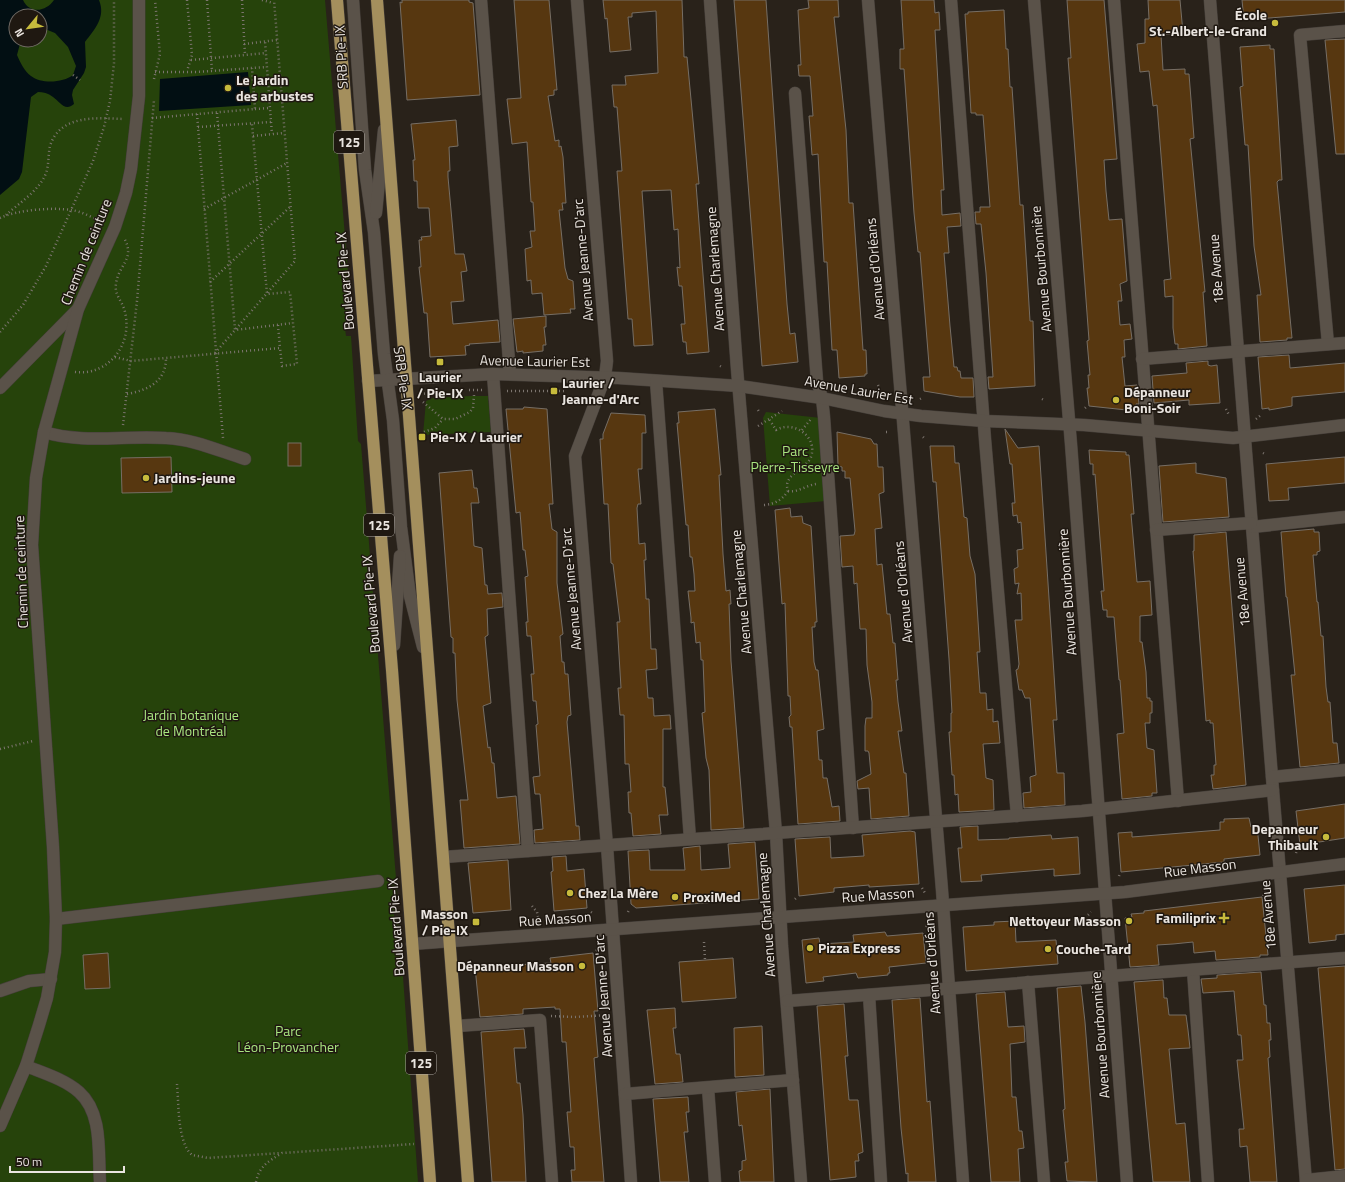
<svg xmlns="http://www.w3.org/2000/svg" width="1345" height="1182" font-family="'Titillium Web',sans-serif">
  <rect width="100%" height="100%" fill="#29221a"/>
  <g fill="#26430b" fill-rule="evenodd">
    <path d="M0,0H325L352,319H349L350,327L345,328L346,336H351L358,441L361,444L398,903H396V910L394,911V919L399,922L418,1182H0ZM16,16H40V40H16Z"/>
    <polygon points="471,396 488,396 491,432 423,435 426,401 433,398"/>
    <polygon points="766,412 821,418 826,501 770,506 763,418"/>
  </g>
  <g fill="#020f13" fill-rule="evenodd">
    <path d="M0,0H23C30,15 47,11 54,0H99C106,17 95,29 85,42L86,67L84,73L73,90L72,95L74,104C65,112 60,102 53,97C48,93 43,92 38,92L31,97L22,172L19,179L0,195ZM16,16H40V27L55,33L68,47L76,66L73,75C63,83 41,84 31,76C25,72 20,62 17,55L21,40H16Z"/>
    <polygon points="248,72 251,105 159,111 160,79"/>
  </g>
  <g fill="#573710" stroke="#766e65">
    <polygon points="402,0 469,0 469,2 473,3 480,95 407,100 400,2 402,3"/>
    <polygon points="514,0 549,0 557,90 554,90 554,95 548,96 555,141 559,140 559,147 561,146 563,157 566,203 562,203 563,210 559,210 565,268 568,279 573,281 575,309 570,309 571,313 544,315 542,293 532,294 531,282 531,280 527,281 525,249 532,247 530,231 535,231 533,202 531,202 527,142 512,144 507,99 521,98"/>
    <polygon points="603,0 682,0 684,57 687,57 699,184 696,184 709,352 687,354 686,342 683,342 681,324 685,324 682,286 679,286 678,277 677,267 680,268 678,229 674,230 671,190 642,191 653,345 634,346 632,319 628,319 617,171 622,171 617,107 614,107 612,85 626,85 625,76 658,73 656,11 632,13 632,17 628,17 631,50 610,52 607,18 605,19"/>
    <polygon points="734,0 766,0 787,304 790,334 795,333 798,362 762,366"/>
    <polygon points="808,0 838,0 839,17 834,17 846,130 849,203 853,203 863,350 866,350 867,374 865,374 865,376 839,378 837,350 832,350 827,262 824,262 818,154 812,155 809,116 813,116 810,76 799,76 798,65 801,65 798,10 809,8"/>
    <polygon points="901,0 934,0 935,13 939,12 940,30 935,30 944,190 941,190 942,215 960,213 961,226 947,227 949,253 944,253 950,326 954,367 957,367 958,371 960,371 961,378 973,378 974,397 960,397 924,391 923,377 930,377 921,265 920,252 918,252 914,213 904,69 900,69 900,49 904,49"/>
    <polygon points="1067,0 1104,0 1117,159 1104,160 1106,191 1109,220 1122,219 1127,281 1120,284 1122,301 1118,301 1120,325 1130,324 1132,339 1124,340 1125,357 1122,357 1125,386 1137,385 1139,404 1136,404 1136,411 1089,406 1087,388 1089,388 1088,375 1090,375 1087,341 1089,340 1068,58 1071,58"/>
    <polygon points="1148,0 1180,0 1183,33 1161,35 1163,70 1185,69 1185,74 1189,74 1194,138 1190,139 1205,292 1203,292 1207,346 1178,349 1178,344 1175,344 1173,328 1173,296 1165,297 1164,280 1171,279 1170,268 1157,105 1153,106 1149,71 1140,72 1137,44 1145,43 1145,19 1149,19"/>
    <polygon points="1242,0 1345,0 1345,12 1244,20"/>
    <polygon points="1004,10 1006,49 1008,49 1010,87 1012,87 1020,205 1023,205 1030,321 1033,321 1035,386 989,389 988,377 993,377 986,273 981,224 976,224 975,212 980,212 980,207 990,207 983,115 976,115 976,113 971,113 965,14 968,14 968,12"/>
    <polygon points="1345,39 1345,154 1336,154 1325,40"/>
    <polygon points="1270,45 1270,49 1274,49 1282,180 1279,180 1277,182 1292,338 1287,338 1287,340 1260,342 1257,295 1261,295 1254,246 1248,145 1245,145 1240,87 1243,86 1240,47"/>
    <polygon points="456,120 458,146 449,147 450,171 448,171 448,177 455,254 464,254 467,271 461,272 464,301 451,302 453,324 498,320 500,342 469,344 470,345 465,346 466,355 430,357 427,313 424,313 419,267 421,267 419,240 422,240 421,237 431,236 429,208 418,208 417,181 414,181 413,160 415,160 411,124"/>
    <polygon points="546,316 546,327 544,327 546,345 543,345 543,351 523,353 523,351 517,352 513,319"/>
    <polygon points="1289,355 1290,368 1345,363 1345,392 1292,397 1292,406 1269,410 1269,408 1262,409 1258,357"/>
    <polygon points="1208,361 1208,365 1211,366 1217,365 1220,403 1189,405 1189,400 1154,403 1152,376 1187,373 1186,363"/>
    <polygon points="524,407 547,409 553,504 549,504 552,529 557,532 557,583 563,634 560,636 562,662 564,662 565,674 568,674 571,715 568,716 567,722 571,768 576,826 579,826 580,840 535,843 534,830 543,829 540,794 535,794 533,777 540,776 536,725 538,724 536,701 533,701 532,685 531,674 534,674 531,637 531,636 527,636 526,622 528,622 525,577 528,576 525,550 523,550 520,512 516,513 506,409 523,409"/>
    <polygon points="715,409 721,475 719,475 723,554 726,591 730,590 731,604 729,604 731,661 744,828 711,830 709,770 706,758 702,713 705,712 703,660 701,660 700,642 696,643 694,622 691,623 691,618 688,591 695,591 694,574 692,557 690,557 688,525 686,525 677,423 679,423 678,412"/>
    <polygon points="611,413 645,415 646,433 642,433 642,469 638,469 641,504 638,504 637,508 639,544 645,543 646,560 644,560 646,599 649,599 651,649 656,649 657,669 646,670 648,698 653,698 654,716 670,715 671,729 663,729 663,787 665,787 668,815 659,815 661,834 633,836 631,813 629,813 628,792 631,792 629,764 625,764 624,715 620,715 618,688 621,688 617,622 620,622 613,564 611,563 608,504 604,504 600,439 603,439 603,434"/>
    <polygon points="1005,429 1018,448 1039,446 1057,720 1053,720 1057,773 1064,773 1065,805 1024,808 1023,793 1031,792 1030,777 1036,775 1030,698 1025,698 1022,690 1019,690 1016,670 1018,669 1019,664 1015,620 1022,620 1021,593 1017,594 1019,583 1015,584 1014,569 1018,567 1017,550 1023,549 1021,522 1018,523 1017,515 1013,516 1012,503 1015,503 1012,464 1010,464"/>
    <polygon points="837,432 871,439 874,444 877,444 878,467 883,467 884,492 879,494 882,528 875,529 877,565 882,564 887,614 890,614 893,643 895,643 898,680 896,680 898,702 902,731 898,731 904,773 906,773 909,816 871,819 869,788 858,789 857,781 871,774 869,753 868,751 865,751 865,726 866,718 872,718 872,702 867,665 866,629 860,629 857,583 854,584 853,566 842,567 840,536 854,535 855,531 850,478 845,478 845,471 842,471 842,467 838,466"/>
    <rect x="288" y="443" width="13" height="23"/>
    <polygon points="930,446 954,446 955,463 959,463 963,506 964,517 967,518 970,556 975,574 980,652 977,652 980,693 986,693 987,710 993,709 993,722 998,721 1000,743 983,744 986,778 993,780 994,810 959,812 958,794 955,795 954,775 952,775 949,732 951,732 951,713 952,713 949,659 936,482 933,482"/>
    <polygon points="1089,450 1126,452 1126,455 1129,455 1134,514 1131,514 1137,582 1150,581 1152,615 1140,616 1140,642 1142,642 1146,672 1147,698 1150,698 1150,701 1152,701 1152,713 1150,713 1150,723 1145,723 1147,748 1154,750 1157,793 1152,793 1152,796 1122,799 1117,734 1124,733 1120,680 1119,680 1114,617 1107,617 1107,610 1103,610 1101,591 1104,591 1095,474 1093,475 1093,464 1090,464"/>
    <polygon points="171,457 172,492 122,493 121,458"/>
    <polygon points="1345,457 1345,483 1288,488 1289,500 1269,501 1266,464"/>
    <polygon points="1196,463 1196,473 1226,478 1229,517 1163,522 1159,466"/>
    <polygon points="472,470 474,488 477,488 479,503 471,503 474,546 482,548 485,585 487,585 488,594 502,593 503,607 487,609 488,635 485,637 491,703 483,706 488,748 490,747 492,763 494,763 497,798 516,796 520,844 464,848 460,800 468,800 457,700 455,653 453,653 453,638 451,637 439,473"/>
    <polygon points="790,508 791,517 802,516 803,523 811,526 817,622 815,622 815,627 812,627 814,662 816,670 818,670 824,729 817,731 819,760 822,760 823,778 827,778 832,807 839,806 840,821 798,824 792,727 790,727 789,717 791,715 790,696 788,696 785,603 782,604 775,510"/>
    <polygon points="1314,529 1314,532 1319,532 1320,551 1317,552 1317,555 1313,555 1317,602 1318,602 1321,636 1323,636 1326,687 1328,702 1330,702 1333,743 1337,743 1339,763 1300,767 1291,675 1295,675 1287,597 1286,597 1281,532"/>
    <polygon points="1226,532 1246,785 1213,789 1211,775 1214,775 1214,765 1216,765 1213,723 1210,723 1210,720 1206,721 1193,551 1194,551 1194,535"/>
    <polygon points="1345,804 1345,838 1300,845 1296,811"/>
    <polygon points="1249,818 1251,827 1257,826 1260,855 1224,859 1224,862 1121,872 1118,833 1132,832 1132,837 1220,830 1220,822 1224,822 1224,819"/>
    <polygon points="978,826 978,840 1009,839 1009,838 1051,835 1052,839 1078,837 1080,874 1054,876 1054,869 981,875 982,881 961,882 958,848 962,848 960,827"/>
    <polygon points="910,831 915,832 919,884 869,887 869,885 834,888 834,892 799,896 795,839 830,837 831,858 864,856 862,835"/>
    <polygon points="755,842 759,899 636,908 631,904 628,851 649,850 650,870 685,870 683,848 700,846 701,870 730,868 728,844"/>
    <polygon points="566,856 567,871 584,869 587,908 554,911 551,872 553,871 552,857"/>
    <polygon points="508,860 511,910 473,913 468,863"/>
    <polygon points="1345,885 1345,934 1336,935 1336,940 1309,943 1304,889"/>
    <polygon points="1262,897 1268,955 1260,955 1260,957 1216,960 1215,951 1194,953 1193,942 1173,944 1157,945 1159,965 1130,967 1125,918 1132,917 1131,914 1144,913 1144,911"/>
    <polygon points="1015,921 1016,942 1056,940 1058,964 966,971 963,927 994,925 994,922"/>
    <polygon points="885,932 887,936 923,933 926,963 889,967 890,973 888,973 888,975 858,978 856,973 823,977 824,981 806,983 802,940 819,938 820,944 854,942 853,935"/>
    <polygon points="108,953 110,988 85,989 83,955"/>
    <polygon points="593,953 598,1011 594,1011 598,1057 594,1058 604,1182 572,1182 571,1170 575,1170 574,1147 570,1147 567,1112 571,1112 566,1042 562,1042 560,1009 555,1009 555,1007 523,1009 523,1014 480,1017 475,967 551,963 550,958"/>
    <polygon points="733,958 736,998 682,1002 679,962"/>
    <polygon points="1345,966 1345,1169 1335,1170 1318,968"/>
    <polygon points="1261,972 1264,1005 1266,1005 1267,1023 1270,1023 1271,1040 1269,1040 1270,1057 1268,1058 1277,1182 1250,1182 1247,1146 1240,1147 1239,1129 1244,1129 1237,1060 1243,1060 1241,1035 1238,1035 1234,991 1203,993 1201,979 1217,978 1217,975"/>
    <polygon points="1163,980 1164,998 1167,998 1169,1015 1186,1015 1188,1030 1190,1048 1169,1049 1176,1124 1185,1123 1190,1182 1153,1182 1134,982"/>
    <polygon points="1081,986 1085,1022 1097,1182 1067,1181 1065,1162 1068,1162 1063,1110 1065,1109 1057,988"/>
    <polygon points="1005,992 1008,1027 1024,1026 1025,1042 1010,1044 1012,1097 1016,1097 1019,1131 1022,1131 1024,1148 1018,1149 1020,1182 991,1182 984,1094 976,994"/>
    <polygon points="920,998 927,1102 930,1101 936,1182 908,1182 908,1173 906,1174 901,1128 892,1000"/>
    <polygon points="844,1004 848,1056 845,1056 849,1100 858,1100 863,1152 858,1154 859,1161 855,1161 856,1177 830,1180 817,1006"/>
    <polygon points="675,1008 676,1028 673,1028 676,1054 680,1054 683,1082 655,1084 647,1010"/>
    <polygon points="762,1026 764,1075 735,1077 734,1028"/>
    <polygon points="524,1029 526,1048 514,1048 517,1083 520,1083 523,1115 526,1182 492,1182 481,1032"/>
    <polygon points="770,1089 774,1182 740,1182 739,1171 742,1170 742,1161 746,1160 742,1125 739,1126 736,1092"/>
    <polygon points="688,1097 689,1112 686,1112 688,1132 684,1132 689,1182 660,1182 653,1099"/>
  </g>
  <g fill="none" stroke-linecap="round" stroke-linejoin="round">
    <defs>
      <g id="minor">
        <polyline points="353,0 365,170 374,232 384,354 393,420 401,527 410,596 423,647"/>
        <polyline points="481,0 510,374"/>
        <polyline points="577,0 607,361 605,377 575,456 607,846 631,1182"/>
        <polyline points="710,0 737,369 776,833 782,946 801,1182"/>
        <polyline points="868,0 942,890 963,1182"/>
        <polyline points="951,0 985,439 1017,816"/>
        <polyline points="1034,0 1071,444 1127,1182"/>
        <polyline points="1114,0 1178,801"/>
        <polyline points="1210,0 1273,790 1306,1182"/>
        <polyline points="795,93 817,381 822,398 824,417 853,828"/>
        <polyline points="376,213 384,130"/>
        <polyline points="1328,344 1300,35 1345,31"/>
        <polyline points="1142,359 1345,343"/>
        <polyline points="493,374 528,851"/>
        <polyline points="368,381 493,374 618,378 739,386 822,398 884,411 921,416 984,421 1084,425 1233,438 1345,425"/>
        <polyline points="656,381 690,839"/>
        <polyline points="0,388 78,309"/>
        <path d="M44,432C83,444 126,435 166,438C193,439 219,451 245,459"/>
        <polyline points="1252,527 1345,517"/>
        <polyline points="1156,530 1251,523"/>
        <polyline points="394,645 400,556"/>
        <polyline points="1272,777 1345,770"/>
        <polyline points="444,857 1082,811 1273,790"/>
        <polyline points="56,919 378,881"/>
        <polyline points="412,944 1125,892 1345,864"/>
        <polyline points="1193,970 1208,1182"/>
        <polyline points="1028,982 1044,1182"/>
        <polyline points="0,991 29,981 51,979"/>
        <polyline points="869,995 881,1182"/>
        <polyline points="787,1001 1345,958"/>
        <polyline points="457,1026 540,1020 552,1182"/>
        <path d="M26,1066C43,1073 64,1079 79,1092C103,1113 98,1153 100,1182"/>
        <polyline points="708,1088 715,1182"/>
        <polyline points="625,1094 793,1080"/>
        <polyline points="0,1126 26,1066 39,1025 47,998 55,952 56,919 53,847 32,545 36,478 44,432 78,309 115,227 126,193 131,169 139,96 139,0"/>
        <polyline points="1306,1180 1345,1176"/>
      </g>
      <g id="major">
        <polyline points="337,0 392,670 430,1182"/>
        <polyline points="377,0 468,1182"/>
      </g>
    </defs>
    <use href="#minor" stroke="#453f3a" stroke-width="13"/>
    <use href="#major" stroke="#453f3a" stroke-width="13"/>
    <g stroke="#7c756f" stroke-width="2.5" stroke-dasharray="1 3" stroke-linecap="butt">
      <polyline points="187,0 192,55 187,71"/>
      <polyline points="207,0 212,71"/>
      <polyline points="242,0 245,55"/>
      <polyline points="262,0 273,3"/>
      <polyline points="244,44 277,40"/>
      <polyline points="191,60 266,53"/>
      <polyline points="155,72 197,72 266,67"/>
      <polyline points="73,75 80,80"/>
      <polyline points="154,79 160,54 155,0"/>
      <polyline points="255,109 269,108"/>
      <polyline points="217,113 235,330 293,323"/>
      <polyline points="197,114 223,438"/>
      <polyline points="152,118 255,109 252,68"/>
      <polyline points="271,122 272,134"/>
      <polyline points="198,127 271,122 265,41"/>
      <polyline points="253,136 284,133"/>
      <polyline points="204,209 287,163"/>
      <path d="M6,215C19,203 40,190 46,173C49,165 48,155 50,146C60,114 97,118 124,119"/>
      <path d="M0,218C17,210 52,207 71,210C81,211 93,218 102,222"/>
      <polyline points="210,282 290,207"/>
      <polyline points="278,325 280,348"/>
      <polyline points="0,332 23,305 46,266 93,161 104,127 110,101 114,63 114,0"/>
      <polyline points="215,353 295,261 274,0"/>
      <polyline points="115,357 131,361 280,348 282,366 297,364 290,292 267,294 252,124"/>
      <polyline points="585,358 586,360"/>
      <polyline points="720,366 722,367"/>
      <path d="M75,372C108,376 133,345 125,312C123,302 114,295 116,284C118,265 136,259 124,238"/>
      <polyline points="878,385 879,387"/>
      <polyline points="469,390 482,390"/>
      <polyline points="507,391 564,391"/>
      <path d="M127,394C148,390 166,382 166,358"/>
      <polyline points="420,394 445,392"/>
      <polyline points="614,397 616,398"/>
      <polyline points="920,399 922,398"/>
      <polyline points="1042,399 1044,400"/>
      <polyline points="578,400 580,399"/>
      <polyline points="423,402 443,419 455,419 470,412 473,408 474,395"/>
      <polyline points="1085,408 1086,407"/>
      <polyline points="1226,409 1229,415"/>
      <polyline points="758,410 760,413"/>
      <polyline points="1256,419 1261,415"/>
      <polyline points="123,425 137,301 154,100"/>
      <polyline points="758,426 782,411"/>
      <polyline points="802,430 811,419"/>
      <polyline points="424,432 435,428 443,419"/>
      <polyline points="886,432 889,432"/>
      <polyline points="923,437 925,439"/>
      <polyline points="1263,453 1265,454"/>
      <path d="M788,491C797,493 807,485 816,484"/>
      <path d="M764,505C775,504 782,500 788,491C782,474 806,470 811,457C818,436 793,420 776,430L769,419"/>
      <polyline points="0,749 33,741"/>
      <polyline points="1296,853 1297,850"/>
      <polyline points="1119,876 1120,873"/>
      <polyline points="922,888 925,893"/>
      <polyline points="1263,896 1266,892"/>
      <polyline points="795,899 797,897"/>
      <polyline points="532,906 537,912 538,917"/>
      <polyline points="591,912 594,914"/>
      <polyline points="628,912 629,910"/>
      <polyline points="1088,915 1091,912"/>
      <polyline points="926,927 928,924"/>
      <polyline points="704,942 705,960"/>
      <polyline points="596,951 599,948"/>
      <polyline points="551,1016 574,1017 606,1015"/>
      <path d="M177,1084C179,1104 177,1142 192,1155L208,1158L281,1153"/>
      <path d="M256,1182C259,1166 269,1161 282,1153L414,1144"/>
    </g>
    <use href="#minor" stroke="#5a5249" stroke-width="12"/>
    <use href="#major" stroke="#a48f5d" stroke-width="12"/>
  </g>
  <g fill="#c7bb3c" stroke="#1f1811" stroke-width="1.5">
    <circle cx="1275" cy="23" r="4"/>
    <circle cx="228" cy="88" r="4"/>
    <rect x="436" y="358" width="8" height="8" rx="2"/>
    <rect x="550" y="387" width="8" height="8" rx="2"/>
    <circle cx="1116" cy="400" r="4"/>
    <rect x="418" y="433" width="8" height="8" rx="2"/>
    <circle cx="146" cy="478" r="4"/>
    <circle cx="1326" cy="837" r="4"/>
    <circle cx="570" cy="893" r="4"/>
    <circle cx="675" cy="897" r="4"/>
    <path d="M1222 912h4v4h4v4h-4v4h-4v-4h-4v-4h4z"/>
    <circle cx="1129" cy="921" r="4"/>
    <rect x="472" y="918" width="8" height="8" rx="2"/>
    <circle cx="810" cy="948" r="4"/>
    <circle cx="1048" cy="949" r="4"/>
    <circle cx="582" cy="966" r="4"/>
  </g>
  <g text-anchor="middle" stroke-width="3" stroke-linejoin="round" paint-order="stroke">
    <g fill="#1f1811" stroke="#ada8a2" stroke-width="1">
      <rect x="334" y="131" width="30" height="22" rx="3"/>
      <rect x="364" y="514" width="30" height="22" rx="3"/>
      <rect x="406" y="1052" width="30" height="22" rx="3"/>
    </g>
    <g font-size="13" font-weight="bold" fill="#eae5e0">
      <text x="349" y="147">125</text>
      <text x="379" y="530">125</text>
      <text x="421" y="1068">125</text>
    </g>
    <g font-size="14" font-weight="bold" fill="#eae5e0" stroke="#1f1811" text-anchor="start">
      <text x="1267" y="20" text-anchor="end">École<tspan x="1267" dy="16">St.-Albert-le-Grand</tspan></text>
      <text x="236" y="85">Le Jardin<tspan x="236" dy="16">des arbustes</tspan></text>
      <text x="440" y="382" text-anchor="middle">Laurier<tspan x="440" dy="16">/ Pie-IX</tspan></text>
      <text x="562" y="388">Laurier /<tspan x="562" dy="16">Jeanne-d'Arc</tspan></text>
      <text x="1124" y="397">Dépanneur<tspan x="1124" dy="16">Boni-Soir</tspan></text>
      <text x="430" y="442">Pie-IX / Laurier</text>
      <text x="154" y="483">Jardins-jeune</text>
      <text x="1318" y="834" text-anchor="end">Depanneur<tspan x="1318" dy="16">Thibault</tspan></text>
      <text x="578" y="898">Chez La Mère</text>
      <text x="683" y="902">ProxiMed</text>
      <text x="468" y="919" text-anchor="end">Masson<tspan x="468" dy="16">/ Pie-IX</tspan></text>
      <text x="1216" y="923" text-anchor="end">Familiprix</text>
      <text x="1121" y="926" text-anchor="end">Nettoyeur Masson</text>
      <text x="818" y="953">Pizza Express</text>
      <text x="1056" y="954">Couche-Tard</text>
      <text x="574" y="971" text-anchor="end">Dépanneur Masson</text>
    </g>
    <g font-size="14" fill="#eae5e0" stroke="#1f1811">
      <text transform="translate(341 57) rotate(-93)" y="5">SRB Pie-IX</text>
      <text transform="translate(86 252) rotate(-68)" y="5">Chemin de ceinture</text>
      <text transform="translate(583 260) rotate(-95)" y="5">Avenue Jeanne-D'arc</text>
      <text transform="translate(715 269) rotate(-94)" y="5">Avenue Charlemagne</text>
      <text transform="translate(875 269) rotate(-95)" y="5">Avenue d'Orléans</text>
      <text transform="translate(1041 269) rotate(-95)" y="5">Avenue Bourbonnière</text>
      <text transform="translate(1216 269) rotate(-94)" y="5">18e Avenue</text>
      <text transform="translate(345 281) rotate(-95)" y="5">Boulevard Pie-IX</text>
      <text transform="translate(535 361) rotate(1)" y="5">Avenue Laurier Est</text>
      <text transform="translate(403 378) rotate(82)" y="5">SRB Pie-IX</text>
      <text transform="translate(859 390) rotate(10)" y="5">Avenue Laurier Est</text>
      <text transform="translate(21 572) rotate(-92)" y="5">Chemin de ceinture</text>
      <text transform="translate(571 589) rotate(-95)" y="5">Avenue Jeanne-D'arc</text>
      <text transform="translate(741 592) rotate(-95)" y="5">Avenue Charlemagne</text>
      <text transform="translate(903 592) rotate(-95)" y="5">Avenue d'Orléans</text>
      <text transform="translate(1067 592) rotate(-94)" y="5">Avenue Bourbonnière</text>
      <text transform="translate(1242 592) rotate(-95)" y="5">18e Avenue</text>
      <text transform="translate(371 604) rotate(-95)" y="5">Boulevard Pie-IX</text>
      <text transform="translate(1200 868) rotate(-7)" y="5">Rue Masson</text>
      <text transform="translate(878 895) rotate(-4)" y="5">Rue Masson</text>
      <text transform="translate(766 915) rotate(-94)" y="5">Avenue Charlemagne</text>
      <text transform="translate(1268 915) rotate(-95)" y="5">18e Avenue</text>
      <text transform="translate(555 919) rotate(-4)" y="5">Rue Masson</text>
      <text transform="translate(396 927) rotate(-94)" y="5">Boulevard Pie-IX</text>
      <text transform="translate(932 963) rotate(-94)" y="5">Avenue d'Orléans</text>
      <text transform="translate(603 996) rotate(-94)" y="5">Avenue Jeanne-D'arc</text>
      <text transform="translate(1100 1035) rotate(-94)" y="5">Avenue Bourbonnière</text>
    </g>
    <g font-size="14" fill="#a8e47f" stroke="#1f1811">
      <text x="795" y="456">Parc<tspan x="795" dy="16">Pierre-Tisseyre</tspan></text>
      <text x="191" y="720">Jardin botanique<tspan x="191" dy="16">de Montréal</tspan></text>
      <text x="288" y="1036">Parc<tspan x="288" dy="16">Léon-Provancher</tspan></text>
    </g>
  </g>
  <g transform="translate(28 28) rotate(241)"><circle r="19" fill="#1f1811" stroke="#706a64"/>
  <path d="M0-3L7 15L0 10L-7 15Z" fill="#c7bb3c"/>
  <text y="-6" font-size="11" font-weight="bold" text-anchor="middle" fill="#eae5e0">N</text>
  </g>
  <path d="M10 1166v6h114v-6" fill="none" stroke="#eae5e0" stroke-width="2"/>
  <text x="16" y="1166" font-size="12" fill="#eae5e0" stroke="#1f1811" stroke-width="3" paint-order="stroke">50 m</text>
</svg>
